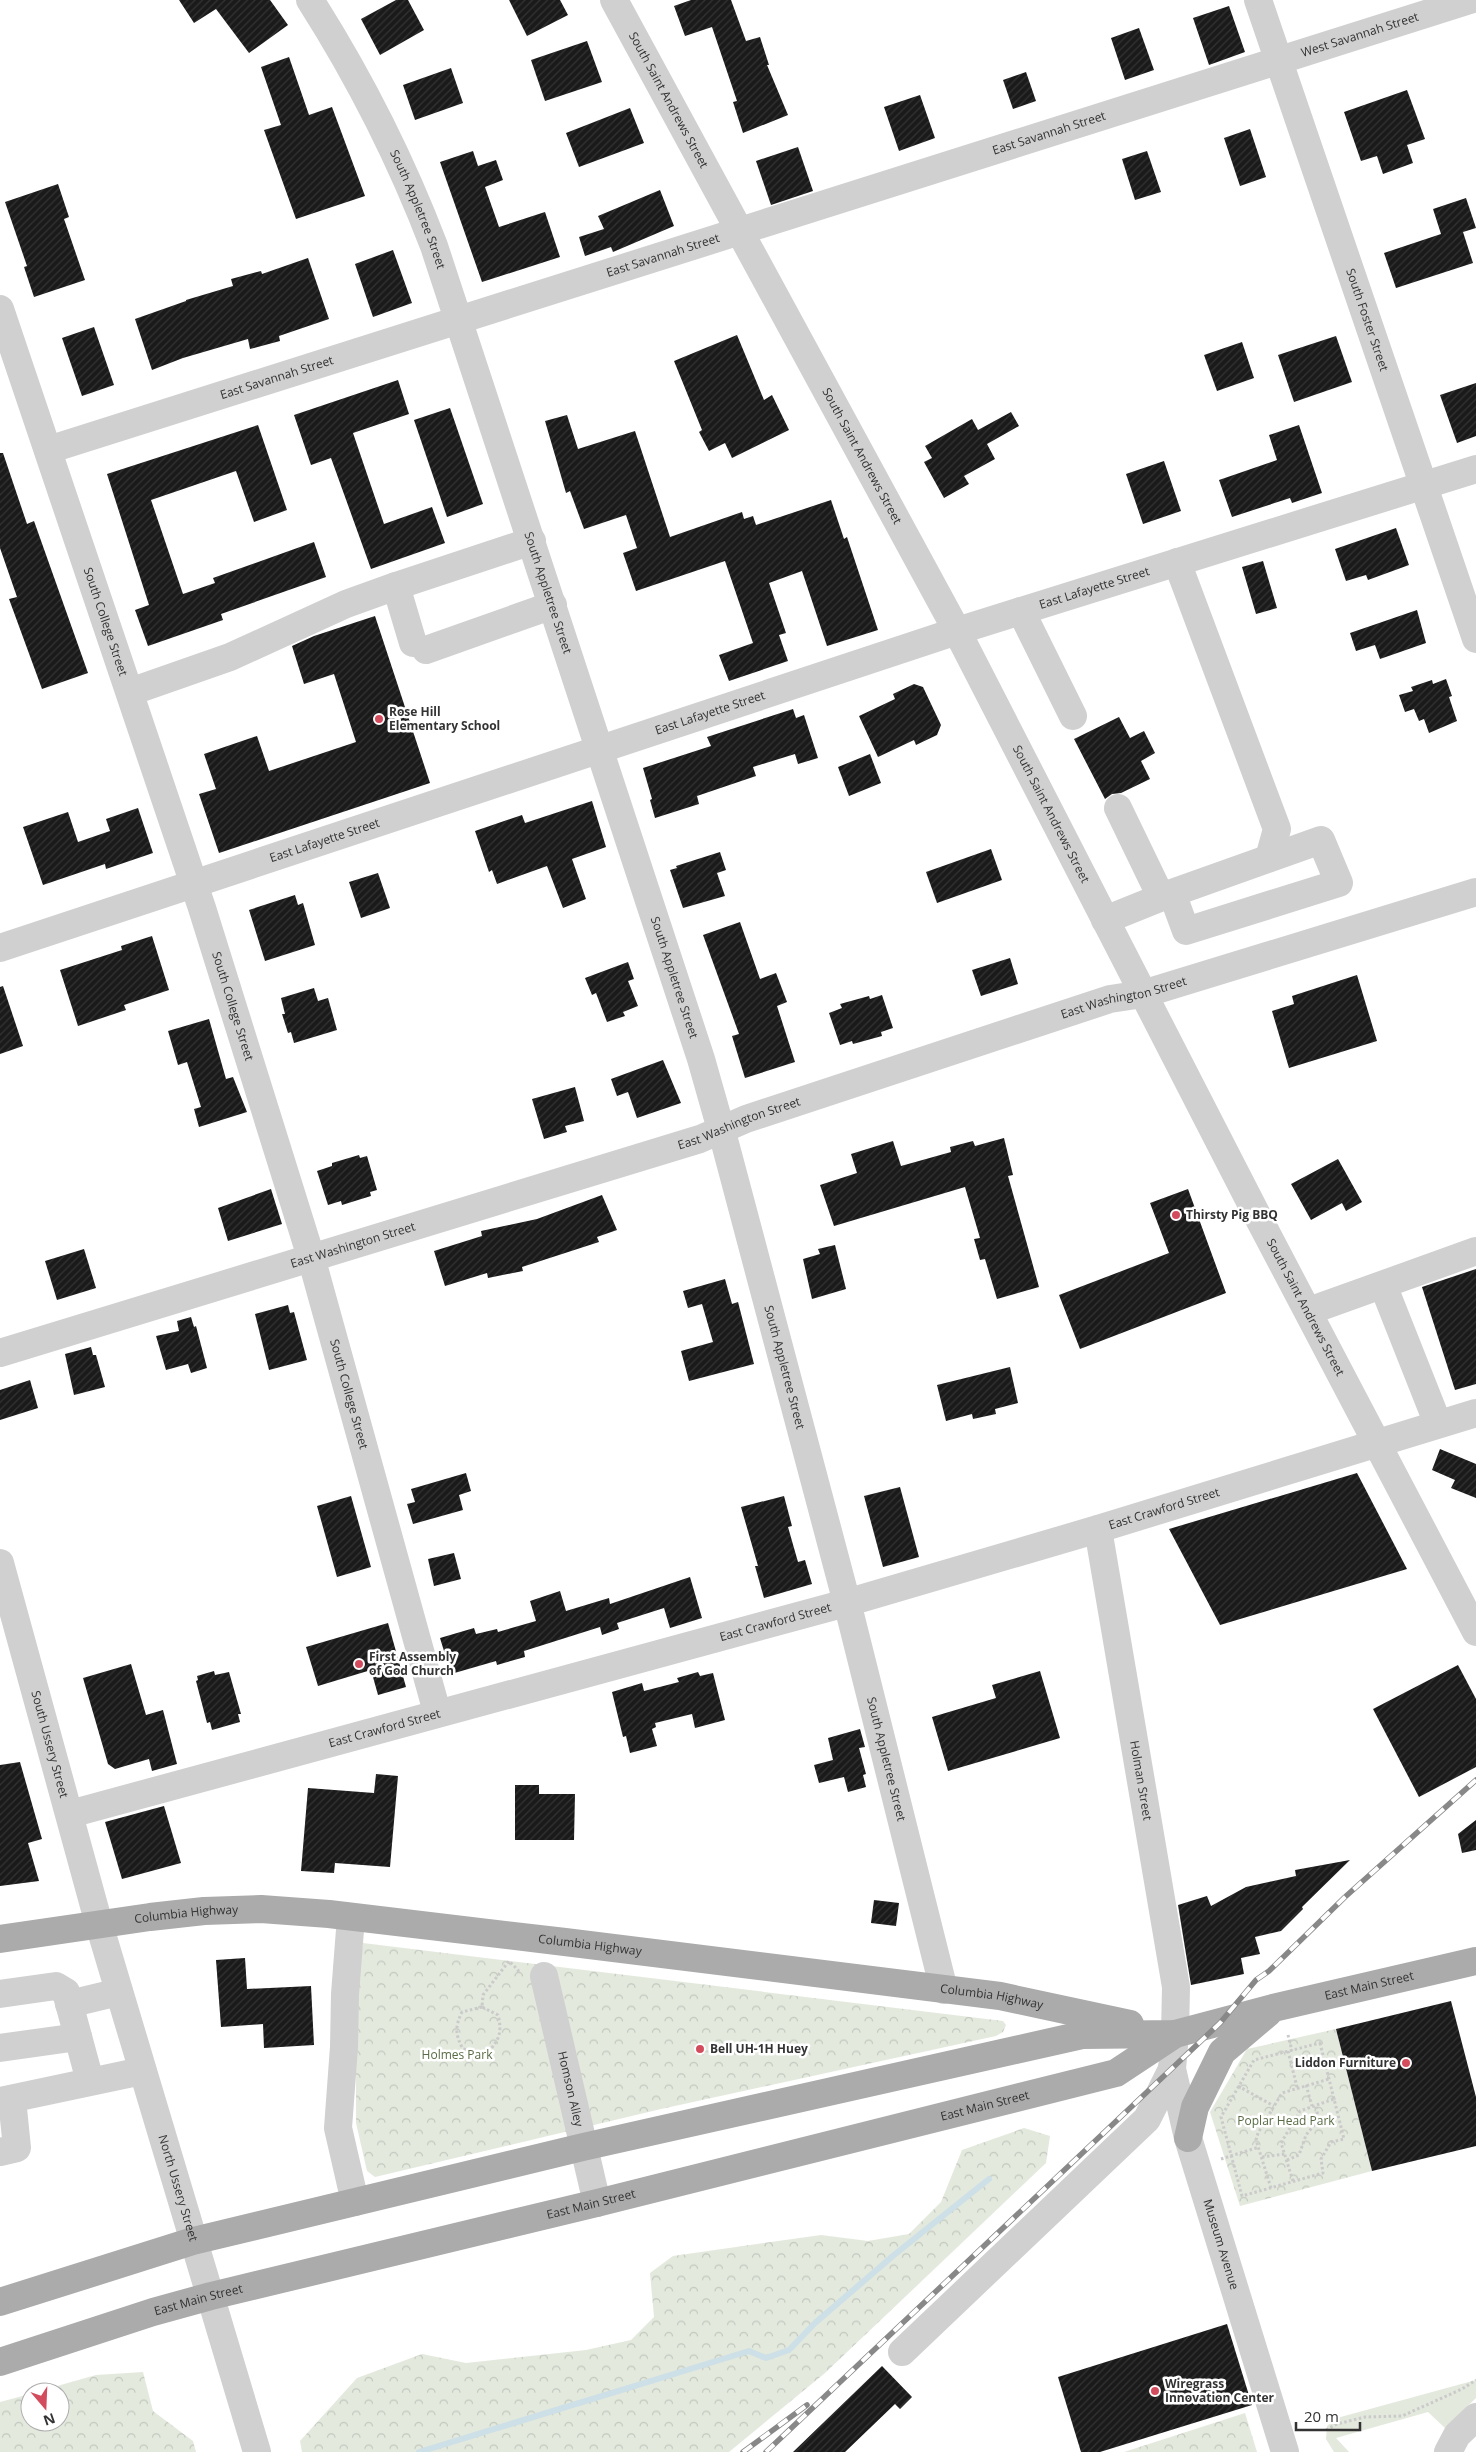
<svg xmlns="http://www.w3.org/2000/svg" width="1476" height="2452" font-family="'Open Sans',sans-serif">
  <defs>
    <pattern id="forest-crowns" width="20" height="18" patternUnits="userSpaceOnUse" patternTransform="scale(1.25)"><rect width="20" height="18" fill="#e3e9dd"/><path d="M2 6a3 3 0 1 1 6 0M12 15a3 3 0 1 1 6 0" fill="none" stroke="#c3c8be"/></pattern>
    <pattern id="building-hatch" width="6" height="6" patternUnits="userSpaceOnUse" patternTransform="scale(1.25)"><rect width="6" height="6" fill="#1a1a1a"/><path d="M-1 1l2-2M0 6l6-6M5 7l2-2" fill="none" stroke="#333"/></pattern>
  </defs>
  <rect width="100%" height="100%" fill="#fff"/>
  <polygon fill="#e3e9dd" points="1476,2380 1476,2398 1445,2428 1428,2412 1336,2438 1349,2452 1334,2452 1326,2439 1327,2426 1337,2418"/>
  <g fill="url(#forest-crowns)">
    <polygon points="363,1943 1003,2021 1006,2025 1003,2032 996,2036 661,2109 375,2177 367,2171 356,2123 356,1987"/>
    <polygon points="1336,2029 1372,2171 1240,2206 1210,2112 1247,2049"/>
    <polygon points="1024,2128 1050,2136 1046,2163 825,2373 729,2452 302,2452 300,2441 357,2378 422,2354 466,2363 586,2350 631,2340 654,2317 650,2273 673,2256 821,2235 868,2241 909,2234 941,2202 962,2150"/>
    <polygon points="143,2372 153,2411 193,2441 196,2452 0,2452 0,2402 30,2394 30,2422 60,2422 60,2392 36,2392 96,2375"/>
    <polygon points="1245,2413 1257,2452 1124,2452"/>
  </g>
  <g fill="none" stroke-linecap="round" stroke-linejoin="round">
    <polyline stroke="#cddfe7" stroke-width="6" points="419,2452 749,2351 766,2358 789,2350 815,2323 894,2255 989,2179"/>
  </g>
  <g fill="url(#building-hatch)">
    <polygon points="179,0 270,0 288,25 249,53 216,9 194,23"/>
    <polygon points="396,0 408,0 424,30 380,55 361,19"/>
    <polygon points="509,0 560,0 568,15 527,36"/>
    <polygon points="691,0 731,0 746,41 760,37 769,65 767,65 788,115 743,133 733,102 737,101 712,27 685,36 674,6"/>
    <polygon points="1229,6 1245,52 1209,65 1193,18"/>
    <polygon points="1139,28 1154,70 1125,80 1111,38"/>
    <polygon points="587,41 602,82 545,101 531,60"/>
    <polygon points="289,57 309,115 332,107 365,196 296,219 264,130 281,125 261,67"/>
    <polygon points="451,68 463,103 415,120 403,85"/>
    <polygon points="1026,72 1036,101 1013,109 1003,80"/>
    <polygon points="1407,90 1425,139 1407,145 1413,163 1383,174 1377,156 1361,161 1344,112"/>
    <polygon points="920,95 935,138 899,151 884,107"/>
    <polygon points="630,108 644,143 579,167 566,133"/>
    <polygon points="1250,129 1266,177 1240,186 1224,138"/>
    <polygon points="798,147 813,191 771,205 756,161"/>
    <polygon points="473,151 478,166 496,160 503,180 485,187 499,227 545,212 560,257 482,282 440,162"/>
    <polygon points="1147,151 1161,192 1135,200 1122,159"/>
    <polygon points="58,184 69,217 64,219 85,280 34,297 24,267 27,266 5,202"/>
    <polygon points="660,190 674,226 613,252 611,247 585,256 579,237 604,229 598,216"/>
    <polygon points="1466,198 1476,228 1463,232 1473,263 1396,288 1384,253 1441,234 1433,209"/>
    <polygon points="393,250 412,303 373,317 355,264"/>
    <polygon points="308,258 329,319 279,336 280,341 250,349 248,339 183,358 152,370 135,319 186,301 186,300 233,286 231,279 261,271 262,274"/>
    <polygon points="94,327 114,385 82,396 62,338"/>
    <polygon points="737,335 764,400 772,395 789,430 732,458 725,443 709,451 699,432 702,430 674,361"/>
    <polygon points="1336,336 1352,382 1294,402 1278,355"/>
    <polygon points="1242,342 1254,378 1217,391 1204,355"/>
    <polygon points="398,380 409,414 353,433 384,524 432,507 445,543 371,569 331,458 311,465 294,415"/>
    <polygon points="1476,383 1476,436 1457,443 1440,395"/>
    <polygon points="450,408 483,504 447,517 414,420"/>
    <polygon points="1011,412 1019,426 987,444 995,459 964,476 969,484 944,498 924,462 932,458 925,446 972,419 978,430"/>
    <polygon points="567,415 578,449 635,431 670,537 742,512 744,519 753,516 756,525 831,500 844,539 847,537 878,630 827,646 802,571 769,583 786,633 779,635 788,661 729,681 719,655 753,643 725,561 636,591 623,553 637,548 626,515 584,529 570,491 566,493 545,421"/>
    <polygon points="258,425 287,510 254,522 236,471 151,500 183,594 215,583 213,578 314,542 326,577 221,614 223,620 148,646 135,610 149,605 107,474"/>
    <polygon points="1299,425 1322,493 1292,503 1290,498 1232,517 1219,480 1277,460 1269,435"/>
    <polygon points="0,453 3,453 27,524 34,521 88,673 42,689 9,599 17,597 0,548"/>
    <polygon points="1164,461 1181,511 1143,524 1126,474"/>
    <polygon points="1396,528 1409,565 1368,580 1366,575 1346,581 1335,549"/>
    <polygon points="1263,561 1277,608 1256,614 1242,567"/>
    <polygon points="1417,610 1426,643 1380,659 1375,645 1356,651 1350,633"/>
    <polygon points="375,616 430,783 219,853 199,794 216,789 204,754 257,736 269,771 356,742 334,674 304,684 292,646 314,636"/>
    <polygon points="1446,679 1452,696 1449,697 1457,721 1429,733 1424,719 1419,721 1414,709 1405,712 1399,695 1413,691 1411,687 1432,680 1433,684"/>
    <polygon points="914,684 923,687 941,725 937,735 916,745 914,740 878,757 859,716 895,699 893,694"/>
    <polygon points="793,709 796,718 804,715 818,758 798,764 795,754 753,767 756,776 697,796 699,804 655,818 650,800 652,799 643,768 711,746 707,737"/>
    <polygon points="1119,717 1130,738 1144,731 1155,753 1141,761 1150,779 1121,793 1112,794 1105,799 1074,739"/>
    <polygon points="870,754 881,783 849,796 838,767"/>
    <polygon points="592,801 606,847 572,859 586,899 563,908 547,866 497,884 492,870 489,872 475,831 522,815 525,823"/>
    <polygon points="138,808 153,853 106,869 105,864 43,885 23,827 68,812 78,842 110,831 106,819"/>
    <polygon points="991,849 1002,880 937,903 926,872"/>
    <polygon points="720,852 726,870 717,873 725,896 683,908 670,870 677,868 676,866"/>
    <polygon points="378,873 390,908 361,918 349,882"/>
    <polygon points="295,895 298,905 303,903 315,945 265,961 249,910"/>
    <polygon points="740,922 760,979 776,973 787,1002 777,1006 795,1062 745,1078 732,1036 739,1034 703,935"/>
    <polygon points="152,936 169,990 124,1005 126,1010 78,1026 60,970 122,950 121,946"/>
    <polygon points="1010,958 1018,984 981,996 972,970"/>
    <polygon points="628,962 634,979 628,981 638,1006 623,1012 625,1016 607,1022 596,993 592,995 585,978"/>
    <polygon points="1357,975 1377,1041 1289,1068 1272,1011 1294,1004 1292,996"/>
    <polygon points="3,986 23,1046 0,1054 0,987"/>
    <polygon points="314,988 318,1001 328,998 337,1030 294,1043 291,1032 288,1033 282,1014 285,1014 281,998"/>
    <polygon points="882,995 893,1028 881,1032 882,1036 853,1044 852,1041 840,1045 829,1013 842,1008 840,1004 869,996 870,999"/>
    <polygon points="209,1019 226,1079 233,1077 247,1112 199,1127 194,1109 201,1107 187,1062 178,1065 168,1031"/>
    <polygon points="663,1060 681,1103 637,1118 628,1092 617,1096 611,1079"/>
    <polygon points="575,1087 584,1121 565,1126 567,1132 544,1139 532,1099"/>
    <polygon points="1004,1138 1013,1175 1008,1176 1039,1287 997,1299 985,1259 980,1260 974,1239 980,1238 965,1187 834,1226 820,1185 857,1173 851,1154 893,1141 901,1166 951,1152 950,1147 973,1141 975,1146"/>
    <polygon points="359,1155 360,1158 367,1156 377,1190 370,1192 371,1196 342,1205 341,1201 328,1205 317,1171 332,1166 332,1163"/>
    <polygon points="1338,1159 1362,1202 1346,1211 1342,1203 1311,1220 1291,1184"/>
    <polygon points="271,1189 282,1224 228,1241 218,1208"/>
    <polygon points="1188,1189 1226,1293 1080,1349 1059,1295 1169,1253 1150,1203"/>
    <polygon points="602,1195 617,1230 597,1237 599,1242 522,1267 523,1271 488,1278 487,1273 445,1286 434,1251 482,1236 481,1231 537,1219"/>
    <polygon points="835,1245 846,1289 812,1299 803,1259 820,1254 818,1249"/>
    <polygon points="84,1249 96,1288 57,1300 45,1261"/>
    <polygon points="1476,1269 1476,1384 1455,1390 1422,1287"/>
    <polygon points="725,1279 732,1304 738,1302 754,1364 689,1381 681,1351 713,1342 702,1304 688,1308 683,1291"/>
    <polygon points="288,1305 290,1313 294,1312 307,1360 269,1370 255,1314"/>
    <polygon points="191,1317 194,1327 196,1326 207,1368 191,1373 188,1364 166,1370 156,1336 179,1331 177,1321"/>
    <polygon points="91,1347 93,1355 96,1355 105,1387 74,1395 65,1354"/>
    <polygon points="1010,1367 1018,1403 995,1409 996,1414 973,1419 972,1414 946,1421 937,1385"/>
    <polygon points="30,1380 38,1408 0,1420 0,1390"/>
    <polygon points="1440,1449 1476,1464 1476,1498 1451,1488 1455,1480 1432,1470"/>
    <polygon points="466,1473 471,1491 459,1495 463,1510 413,1524 407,1504 415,1502 411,1489"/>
    <polygon points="1357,1473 1407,1569 1220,1625 1169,1529"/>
    <polygon points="900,1487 919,1557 883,1567 864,1496"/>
    <polygon points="351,1496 371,1567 337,1577 317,1506"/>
    <polygon points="784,1496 792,1526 788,1527 798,1562 805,1560 812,1584 764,1598 755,1566 758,1566 741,1507"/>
    <polygon points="454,1553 461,1579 434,1586 428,1559"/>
    <polygon points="690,1577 702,1618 670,1628 664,1608 617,1623 619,1629 602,1635 600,1627 524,1651 525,1657 497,1665 496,1661 451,1674 440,1638 474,1628 476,1634 497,1629 498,1632 536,1621 530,1601 560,1591 566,1611 609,1598 610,1604"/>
    <polygon points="388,1623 406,1687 378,1695 371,1670 318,1686 306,1647"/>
    <polygon points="131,1664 146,1715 163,1710 177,1764 152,1771 149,1759 115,1769 108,1764 83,1678"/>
    <polygon points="1458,1665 1476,1699 1476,1767 1419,1797 1373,1709"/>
    <polygon points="214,1671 215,1675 229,1672 241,1714 238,1714 240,1722 212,1730 210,1722 207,1723 196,1681 198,1680 197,1676"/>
    <polygon points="1040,1671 1060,1738 948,1771 932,1717 996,1698 992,1685"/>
    <polygon points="698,1672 700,1676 713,1673 725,1720 695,1728 692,1714 655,1723 656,1727 652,1729 657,1746 630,1753 626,1736 623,1737 612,1692 642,1683 644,1691 679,1682 677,1678"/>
    <polygon points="860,1729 865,1747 859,1748 866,1774 863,1775 866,1787 848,1792 844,1777 819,1783 814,1765 833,1760 828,1738"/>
    <polygon points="20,1762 42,1839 28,1843 39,1881 0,1886 0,1765"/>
    <polygon points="376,1774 398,1776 390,1867 335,1863 334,1873 301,1871 308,1788 374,1793"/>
    <polygon points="515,1785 539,1785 539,1794 575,1794 574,1840 515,1840"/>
    <polygon points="164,1806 181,1863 122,1879 105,1822"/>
    <polygon points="1476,1820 1476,1850 1462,1853 1458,1834"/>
    <polygon points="1350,1860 1302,1907 1303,1909 1281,1931 1255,1937 1260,1954 1241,1958 1244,1974 1191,1985 1178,1905 1207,1896 1211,1906 1246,1887 1296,1876 1295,1870"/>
    <polygon points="874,1900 899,1903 896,1926 871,1923"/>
    <polygon points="245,1958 247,1989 311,1986 314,2045 264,2048 263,2024 221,2027 216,1960"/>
    <polygon points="1451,2001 1476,2097 1476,2146 1372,2171 1336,2029"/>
    <polygon points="1227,2324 1252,2405 1100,2452 1081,2452 1058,2377"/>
    <polygon points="882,2366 912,2397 900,2409 895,2404 845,2452 793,2452"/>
  </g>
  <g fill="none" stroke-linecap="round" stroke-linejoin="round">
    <g stroke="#cacaca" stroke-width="3" stroke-dasharray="2.5 2.5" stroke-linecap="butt">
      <path d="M482,2007L462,2012C455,2026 455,2035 463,2049L478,2052L489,2051C500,2039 502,2031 498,2015L482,2007L483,1995L509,1961L518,1970L519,1974"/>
      <polyline points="1288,2035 1292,2051"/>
      <polygon points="1320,2043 1344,2139 1331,2142 1321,2159 1323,2173 1242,2196 1221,2117 1254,2060"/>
      <polyline points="1288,2051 1297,2087"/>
      <polyline points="1306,2085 1312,2106"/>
      <polyline points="1238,2086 1274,2106"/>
      <polyline points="1262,2157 1285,2154"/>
      <polyline points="1221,2159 1259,2147"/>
      <polyline points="1287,2160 1299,2155 1306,2135 1319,2119 1315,2105"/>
      <polyline points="1293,2181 1281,2143 1300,2111 1334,2099"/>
      <polyline points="1271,2188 1256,2140 1258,2133 1282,2093 1329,2079"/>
      <polyline points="1326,2430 1337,2424 1365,2417 1402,2416 1462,2389 1476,2380"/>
    </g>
    <g stroke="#d0d0d0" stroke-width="28">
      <path id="s1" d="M310,0C361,80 400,157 434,246L701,1059L726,1147L851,1618L944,1990"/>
      <path id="s2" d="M614,0L957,631L1259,1219L1476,1632"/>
      <path id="s3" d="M1258,0L1476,639"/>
      <path id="s4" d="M0,309L202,908L311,1257L437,1712"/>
      <path id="s5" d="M48,450L1470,0"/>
      <polyline points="1177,562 1277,829 1269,858"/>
      <polyline points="1021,611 1073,716"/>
      <polyline points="413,643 396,586 532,541"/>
      <polyline points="426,650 553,605"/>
      <polyline points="130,692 230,657 346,604 396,586"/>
      <polyline points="1118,808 1161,897"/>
      <polyline points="1105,920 1172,893 1186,931 1339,883 1321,840 1172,893"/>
      <path id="s6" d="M0,948L957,631L1476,469"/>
      <polyline points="1383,1285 1438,1424"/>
      <polyline points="1309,1311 1476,1251"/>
      <path id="s7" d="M0,1353L700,1139L746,1119L1110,999L1143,994L1476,892"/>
      <path id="s8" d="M1098,1529L1176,1987L1175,2034L1172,2069L1188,2138L1285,2452"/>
      <path id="s9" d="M0,1563L99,1924L257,2452"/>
      <path id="s10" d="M70,1814L846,1603L1098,1529L1476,1413"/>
      <polyline points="351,1917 345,1994 344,2047 338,2128 355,2202"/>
      <path id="s11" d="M544,1976L597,2203"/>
      <polyline points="0,1994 56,1986 66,1992 90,2081"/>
      <polyline points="69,2004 119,1992"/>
      <polyline points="0,2048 78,2037"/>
      <polyline points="0,2101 142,2071"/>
      <polyline points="0,2152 17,2148 12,2099"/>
      <polyline points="902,2352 1147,2119 1172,2069"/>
      <polyline points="1448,2452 1457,2435 1476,2417"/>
    </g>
    <g stroke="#ababab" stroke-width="28">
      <path id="s12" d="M0,1939L150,1917L204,1911L261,1909L329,1914L565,1942L1000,1996L1130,2024"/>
      <polyline points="1188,2138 1195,2107 1222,2052 1268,2013"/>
      <path id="s13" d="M0,2302L193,2241L583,2147L1082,2035L1175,2034L1273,2008L1476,1961"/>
      <path id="s14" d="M0,2362L153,2312L211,2296L597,2203L1116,2073L1175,2034"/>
    </g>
    <defs>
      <g id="rail">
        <polyline points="743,2452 807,2405"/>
        <polyline points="766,2452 1220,2023 1256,1980 1269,1971 1345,1897 1476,1780"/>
      </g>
    </defs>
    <use href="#rail" stroke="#888" stroke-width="5.5"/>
    <use href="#rail" stroke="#fff" stroke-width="4" stroke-dasharray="11" stroke-linecap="butt"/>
  </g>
  <g fill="#d34c5e" stroke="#fff" stroke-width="2">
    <circle cx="379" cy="719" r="5"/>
    <circle cx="1176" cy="1215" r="5"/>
    <circle cx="359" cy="1664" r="5"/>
    <circle cx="700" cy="2049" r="5"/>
    <circle cx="1406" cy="2063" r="5"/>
    <circle cx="1155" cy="2391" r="5"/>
  </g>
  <g text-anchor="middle" stroke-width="5" stroke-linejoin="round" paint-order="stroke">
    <g font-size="12" fill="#333" stroke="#fff">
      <text dy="4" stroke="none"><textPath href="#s5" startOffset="1376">West Savannah Street</textPath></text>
      <text dy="4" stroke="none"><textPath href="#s2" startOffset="114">South Saint Andrews Street</textPath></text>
      <text dy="4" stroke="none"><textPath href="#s5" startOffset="1050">East Savannah Street</textPath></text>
      <text dy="4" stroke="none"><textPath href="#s1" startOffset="236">South Appletree Street</textPath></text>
      <text dy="4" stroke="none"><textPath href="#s5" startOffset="645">East Savannah Street</textPath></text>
      <text dy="4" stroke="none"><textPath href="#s3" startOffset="338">South Foster Street</textPath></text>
      <text dy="4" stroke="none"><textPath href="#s5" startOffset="240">East Savannah Street</textPath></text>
      <text dy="4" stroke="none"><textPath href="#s2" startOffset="519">South Saint Andrews Street</textPath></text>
      <text dy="4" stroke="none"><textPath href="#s6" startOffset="1152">East Lafayette Street</textPath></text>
      <text dy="4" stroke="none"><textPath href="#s1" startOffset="641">South Appletree Street</textPath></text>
      <text dy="4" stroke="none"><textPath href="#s4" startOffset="330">South College Street</textPath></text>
      <text dy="4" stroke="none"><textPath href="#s6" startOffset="748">East Lafayette Street</textPath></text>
      <text dy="4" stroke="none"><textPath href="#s2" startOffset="924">South Saint Andrews Street</textPath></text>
      <text dy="4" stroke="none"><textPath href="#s6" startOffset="342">East Lafayette Street</textPath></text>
      <text dy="4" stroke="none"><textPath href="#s1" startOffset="1046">South Appletree Street</textPath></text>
      <text dy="4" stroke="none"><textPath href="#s7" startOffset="1179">East Washington Street</textPath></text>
      <text dy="4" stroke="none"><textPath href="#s4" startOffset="735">South College Street</textPath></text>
      <text dy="4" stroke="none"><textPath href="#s7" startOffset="774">East Washington Street</textPath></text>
      <text dy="4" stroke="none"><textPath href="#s7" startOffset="369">East Washington Street</textPath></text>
      <text dy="4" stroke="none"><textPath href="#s2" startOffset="1479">South Saint Andrews Street</textPath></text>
      <text dy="4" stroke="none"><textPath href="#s1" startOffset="1451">South Appletree Street</textPath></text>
      <text dy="4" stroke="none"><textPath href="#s4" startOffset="1140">South College Street</textPath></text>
      <text dy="4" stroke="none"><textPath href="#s10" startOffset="1136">East Crawford Street</textPath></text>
      <text dy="4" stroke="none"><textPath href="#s10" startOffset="731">East Crawford Street</textPath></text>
      <text dy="4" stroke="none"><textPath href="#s10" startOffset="326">East Crawford Street</textPath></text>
      <text dy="4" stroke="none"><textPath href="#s9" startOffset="188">South Ussery Street</textPath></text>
      <text dy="4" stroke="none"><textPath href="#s1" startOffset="1856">South Appletree Street</textPath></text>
      <text dy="4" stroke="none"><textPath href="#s8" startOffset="255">Holman Street</textPath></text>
      <text dy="4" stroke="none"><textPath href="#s12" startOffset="188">Columbia Highway</textPath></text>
      <text dy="4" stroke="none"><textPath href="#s12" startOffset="594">Columbia Highway</textPath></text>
      <text dy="4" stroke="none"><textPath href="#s13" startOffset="1408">East Main Street</textPath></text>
      <text dy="4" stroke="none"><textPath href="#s12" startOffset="999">Columbia Highway</textPath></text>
      <text dy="4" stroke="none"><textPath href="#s11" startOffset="116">Homson Alley</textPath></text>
      <text dy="4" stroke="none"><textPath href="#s14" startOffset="1018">East Main Street</textPath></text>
      <text dy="4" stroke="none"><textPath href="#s9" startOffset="650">North Ussery Street</textPath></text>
      <text dy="4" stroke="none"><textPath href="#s14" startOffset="612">East Main Street</textPath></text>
      <text dy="4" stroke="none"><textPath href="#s8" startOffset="729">Museum Avenue</textPath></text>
      <text dy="4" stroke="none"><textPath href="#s14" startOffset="208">East Main Street</textPath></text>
    </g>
    <g font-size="12" font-weight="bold" fill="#333" stroke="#fff" text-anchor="start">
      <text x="389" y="716">Rose Hill<tspan x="389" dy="14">Elementary School</tspan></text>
      <text x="1186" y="1219">Thirsty Pig BBQ</text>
      <text x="369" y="1661">First Assembly<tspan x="369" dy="14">of God Church</tspan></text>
      <text x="710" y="2053">Bell UH-1H Huey</text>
      <text x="1396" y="2067" text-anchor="end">Liddon Furniture</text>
      <text x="1165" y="2388">Wiregrass<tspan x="1165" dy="14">Innovation Center</tspan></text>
    </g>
    <g font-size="12" fill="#586b44" stroke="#fff">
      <text x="457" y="2059">Holmes Park</text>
      <text x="1286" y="2125">Poplar Head Park</text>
    </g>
  </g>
  <g transform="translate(45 2407) rotate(161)"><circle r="24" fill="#ffffff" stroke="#adadad"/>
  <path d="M0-4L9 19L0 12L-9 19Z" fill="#d34c5e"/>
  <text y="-8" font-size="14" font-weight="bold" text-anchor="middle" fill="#333333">N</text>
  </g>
  <path d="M1296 2422v8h64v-8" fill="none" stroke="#333333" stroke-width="2.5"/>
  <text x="1304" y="2422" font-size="15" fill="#333333" stroke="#ffffff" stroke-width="4" paint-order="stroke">20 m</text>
</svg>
